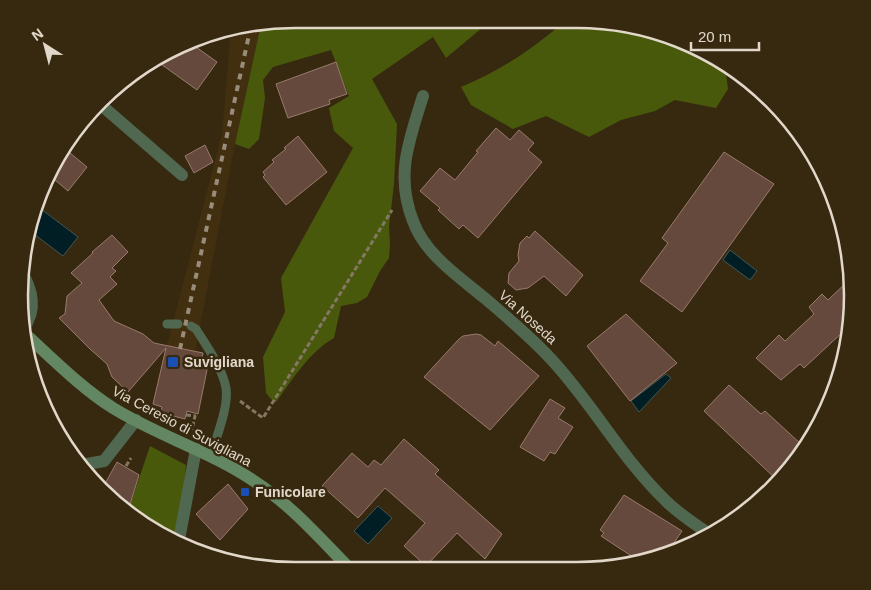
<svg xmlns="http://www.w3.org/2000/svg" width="871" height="590" font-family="Helvetica,sans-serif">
  <rect width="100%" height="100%" fill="#372910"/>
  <polygon fill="#422f0f" points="261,24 235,144 195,352 167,346 222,133 231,29"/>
  <g fill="#48590b">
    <path d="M295,19L489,22L446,58L433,37L372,79L397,124L394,184L389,227L390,245L389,258L380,271L367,297L357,303L341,306L334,338C309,352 293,379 276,402L271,399L266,393L263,357L285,312L281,278L353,148L334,131L329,108L349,96L331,50L273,67L263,80L265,98L259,139L249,149L235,144L261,24Z"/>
    <path d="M563,23L630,24L698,47L725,66L728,89L716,108L675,100L655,111L621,120L589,137L546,116L513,129L471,105L461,87C500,71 531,50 563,23Z"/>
    <polygon points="150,446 186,465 179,540 183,546 173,543 128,511"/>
  </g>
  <g fill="#001e23" stroke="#445655">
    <polygon points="41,209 78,237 63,256 30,231 33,219"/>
    <polygon points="730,250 757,271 750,280 723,260"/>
    <polygon points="666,374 671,378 639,412 631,401"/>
    <polygon points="378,506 392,518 368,544 354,531"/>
  </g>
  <g fill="#66493d" stroke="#997a6d">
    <polygon points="189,42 217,62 197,90 154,59"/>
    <polygon points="336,62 347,94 329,100 330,104 288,118 276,84"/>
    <polygon points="496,128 510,140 519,130 534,143 528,150 542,162 478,238 463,225 459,229 438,210 440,208 420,191 440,168 455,180 478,152 476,151"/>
    <polygon points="298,136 327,172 286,205 263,177 265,175 263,172 274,162 272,160 286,149 284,148"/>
    <polygon points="205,145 213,162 194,173 185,156"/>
    <polygon points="64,148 87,167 68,191 48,174"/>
    <polygon points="724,152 774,184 682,312 640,281 668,243 662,238"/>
    <polygon points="535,231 583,275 566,296 544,276 528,288 516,290 508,283 509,273 519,261 518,255 520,243 527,236 529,238"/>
    <polygon points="112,235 128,252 112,268 116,271 110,277 117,284 99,300 114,321 143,334 154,343 203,353 201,363 208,365 198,414 187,411 185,419 161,413 162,407 153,404 166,348 128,392 112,377 107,364 90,349 59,318 65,314 67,296 82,283 71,273 93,253 92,252"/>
    <polygon points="849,280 852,295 845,330 804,368 800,364 781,380 756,358 779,335 785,341 814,314 809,307 822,294 828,300"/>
    <polygon points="626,314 677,363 630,401 587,346"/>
    <polygon points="476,334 481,335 495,346 498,341 539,376 490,430 424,377 459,339 463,336"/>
    <polygon points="729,385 761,414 765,411 802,445 778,481 704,411"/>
    <polygon points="550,399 565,408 558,418 573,427 555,454 550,452 544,461 520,447"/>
    <polygon points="404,439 439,470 435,474 502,534 485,559 457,533 426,566 404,546 425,523 385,488 358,518 322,486 352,453 368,467 374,460 381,465"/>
    <polygon points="117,462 139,475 128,511 101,491"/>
    <polygon points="228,484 248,509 220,540 196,514"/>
    <polygon points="624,495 682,531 667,553 636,559 601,536 604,533 600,530"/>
  </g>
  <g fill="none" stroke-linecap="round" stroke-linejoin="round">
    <g stroke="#847864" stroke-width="3" stroke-dasharray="5 2.5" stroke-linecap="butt">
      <polyline points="240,401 263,418 392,210"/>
      <polyline points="186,415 195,416 192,430"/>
      <polyline points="126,466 131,458"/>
      <polyline points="97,487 102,479"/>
    </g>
    <g stroke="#506750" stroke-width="9">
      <polyline points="167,324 178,324"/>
      <path d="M191,326L196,329C207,347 222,367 226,388C229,407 216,437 211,456"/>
    </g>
    <g stroke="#506750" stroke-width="12">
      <path d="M423,96C409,141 395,175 413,221C425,255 461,278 487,300C509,319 532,338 551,359C593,404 622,459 666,501C678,513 693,523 708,533"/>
      <polyline points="100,104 182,175"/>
      <path d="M21,270C32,290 38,309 23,329"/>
      <polyline points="81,465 104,461 136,420"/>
      <polyline points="183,546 179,540 196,449"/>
    </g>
    <path stroke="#638763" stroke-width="12" d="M23,332C52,358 80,387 113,408C158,436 210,451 254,481C290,504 319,537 349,568"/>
    <polyline stroke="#988c7a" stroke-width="4" stroke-dasharray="6 6" stroke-linecap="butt" points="180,349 251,26"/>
  </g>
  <g fill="#1a4fb4" stroke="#372910" stroke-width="2">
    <rect x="167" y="356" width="12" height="12" rx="2.5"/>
    <rect x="240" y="487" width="10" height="10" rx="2.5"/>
  </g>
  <g text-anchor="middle" stroke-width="5" stroke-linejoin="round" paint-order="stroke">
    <g font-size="14" fill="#e2d8ca" stroke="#372910">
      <text transform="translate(528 317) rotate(42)" y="5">Via Noseda</text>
      <text transform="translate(182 426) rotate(28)" y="5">Via Ceresio di Suvigliana</text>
    </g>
    <g font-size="14" font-weight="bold" fill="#e2d8ca" stroke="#372910" text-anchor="start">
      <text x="184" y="367">Suvigliana</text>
      <text x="255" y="497">Funicolare</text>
    </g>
  </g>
  <path d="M0 0H871V590H0ZM295 28H577A267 267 0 0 1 844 295V295A267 267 0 0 1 577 562H295A267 267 0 0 1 28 295V295A267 267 0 0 1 295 28Z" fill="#372910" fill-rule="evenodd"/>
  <path fill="none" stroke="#e2d8ca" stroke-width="2.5" d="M295 28H577A267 267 0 0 1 844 295V295A267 267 0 0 1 577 562H295A267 267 0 0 1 28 295V295A267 267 0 0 1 295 28Z"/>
  <g transform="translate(45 45) rotate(324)" stroke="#372910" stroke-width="4" paint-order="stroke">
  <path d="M0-4L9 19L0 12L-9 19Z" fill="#e2d8ca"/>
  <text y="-8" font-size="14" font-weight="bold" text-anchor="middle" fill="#e2d8ca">N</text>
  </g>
  <path d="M691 42v8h68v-8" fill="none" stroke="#e2d8ca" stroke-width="2.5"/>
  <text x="698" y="42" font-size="15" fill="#e2d8ca" stroke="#372910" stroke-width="4" paint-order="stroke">20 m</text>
</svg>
